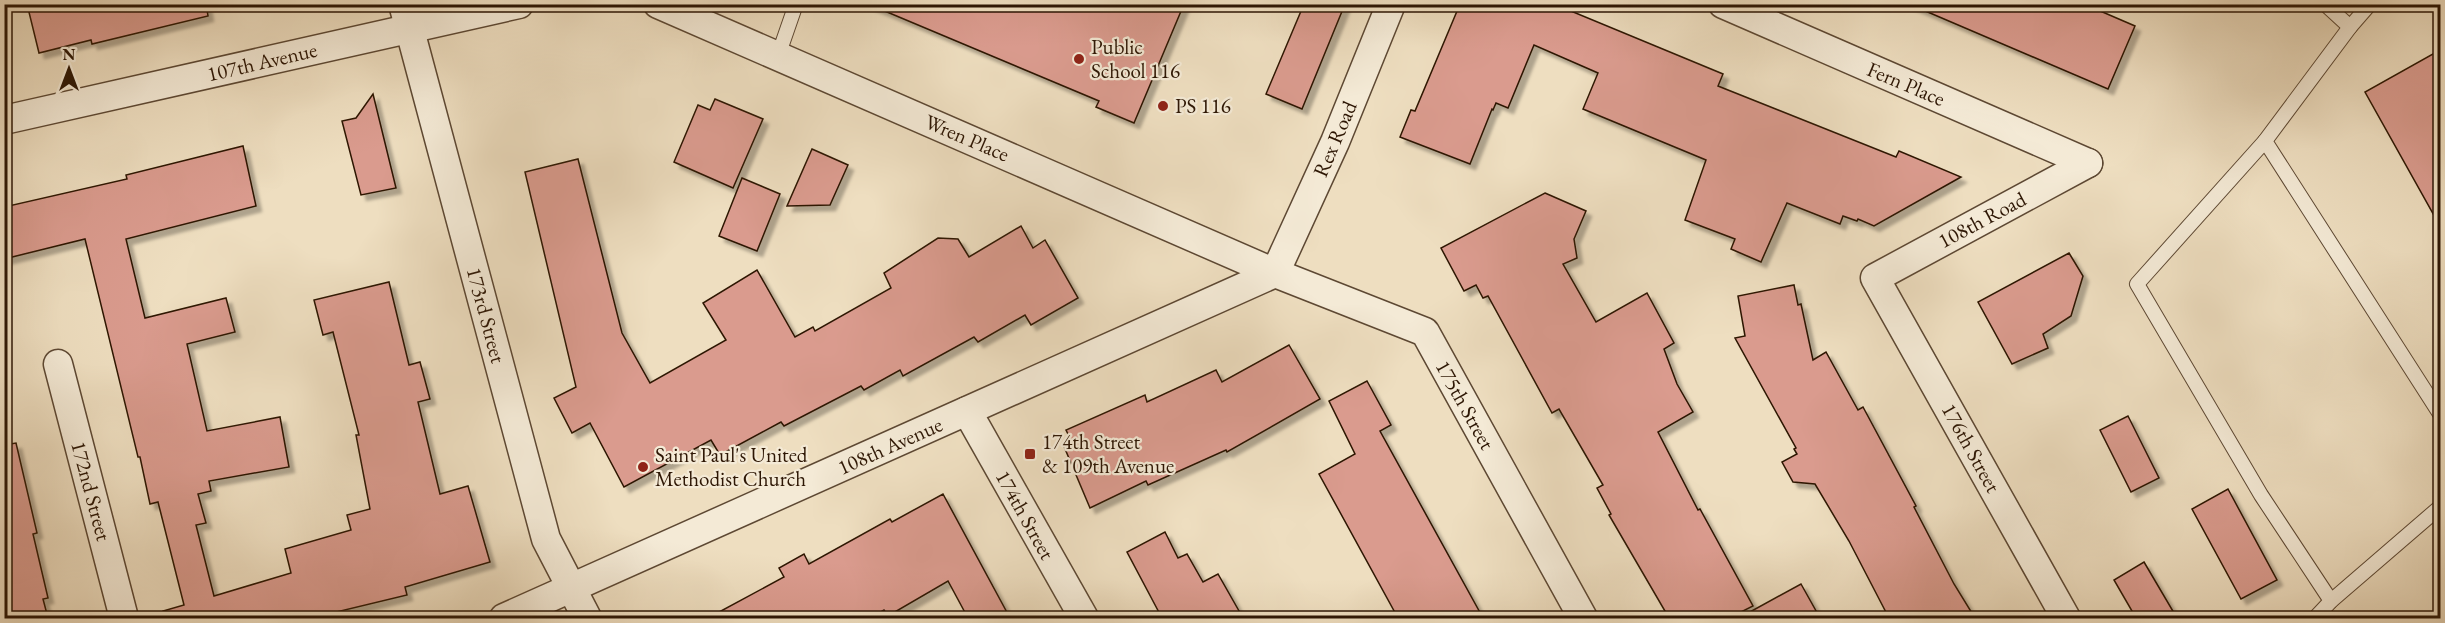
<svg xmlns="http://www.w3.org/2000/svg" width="2445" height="623" font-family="'EB Garamond',serif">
  <defs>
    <filter id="shadow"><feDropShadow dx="5.5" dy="5.5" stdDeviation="1.5" flood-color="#0004"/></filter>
  </defs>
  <rect width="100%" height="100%" fill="#eedec0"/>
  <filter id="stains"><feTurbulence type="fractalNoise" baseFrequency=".00333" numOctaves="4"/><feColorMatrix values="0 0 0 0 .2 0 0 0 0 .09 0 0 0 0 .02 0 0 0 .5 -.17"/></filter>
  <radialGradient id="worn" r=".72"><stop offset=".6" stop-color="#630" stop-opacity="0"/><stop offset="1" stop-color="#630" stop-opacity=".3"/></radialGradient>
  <g fill="#da9b8e" stroke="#2d1604" stroke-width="1.5" filter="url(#shadow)">
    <polygon points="27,4 206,4 208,16 92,44 91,40 39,53"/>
    <polygon points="868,4 1184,4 1134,123 1096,107 1099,101"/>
    <polygon points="1304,4 1345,4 1302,109 1266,94"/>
    <polygon points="1460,4 1554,4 1723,74 1718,86 1896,157 1899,151 1961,177 1874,226 1858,219 1857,221 1843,216 1840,224 1787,203 1761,262 1731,249 1735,239 1685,220 1706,160 1583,109 1598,73 1534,45 1508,108 1496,103 1493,110 1492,109 1470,164 1400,137 1411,110 1415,111"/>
    <polygon points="1909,4 2084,4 2135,26 2108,89"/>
    <polygon points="2440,50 2440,226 2365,92"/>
    <polygon points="373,94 396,188 361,195 342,121 356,118"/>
    <polygon points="715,99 763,119 733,188 674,162 698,105 710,110"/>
    <polygon points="243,146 256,206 126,239 145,318 226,298 235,332 187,344 207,431 280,417 289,467 209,481 211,491 198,494 206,523 196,525 214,596 291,573 285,549 351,530 347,515 370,509 356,435 359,435 333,332 323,335 314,300 389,282 409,365 420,362 430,399 418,402 440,494 468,486 490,562 405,587 407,595 332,613 333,618 164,618 163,611 184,605 158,502 150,504 140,457 138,457 85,239 4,259 4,207 127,179 126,175"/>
    <polygon points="812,149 848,165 830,205 787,206"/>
    <polygon points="578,159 622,333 650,383 726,340 703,303 757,270 795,337 813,327 815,331 891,288 884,273 938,238 958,239 969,257 1021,226 1033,248 1045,240 1078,298 1031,325 1025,315 978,342 974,337 903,376 900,370 864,390 861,386 784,426 781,422 720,455 711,440 624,487 590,423 572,433 554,398 576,387 525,172"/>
    <polygon points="742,178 780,194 757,251 719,236"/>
    <polygon points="1545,193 1586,211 1574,239 1577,258 1563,264 1596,322 1647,293 1674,343 1664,349 1677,384 1693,412 1658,432 1698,510 1700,509 1753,606 1729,618 1669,618 1609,515 1611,514 1597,488 1603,485 1559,409 1552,413 1488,296 1483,298 1476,285 1464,291 1441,248"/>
    <polygon points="2069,253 2083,276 2071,316 2043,334 2048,348 2012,364 1978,302"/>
    <polygon points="1794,285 1798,305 1801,304 1813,360 1826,352 1858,410 1863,407 1916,506 1914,507 1954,584 1975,618 1889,618 1849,541 1815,484 1793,482 1782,462 1797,454 1794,449 1796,448 1735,338 1745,336 1738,296"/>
    <polygon points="1289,345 1320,399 1227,452 1226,450 1148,485 1146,481 1090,508 1063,444 1071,440 1066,430 1145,395 1147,402 1216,370 1222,382"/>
    <polygon points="1367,381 1391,425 1380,431 1483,618 1398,618 1319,474 1355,454 1329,401"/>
    <polygon points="2128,416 2159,478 2131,492 2100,430"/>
    <polygon points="16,443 37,533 33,534 48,598 43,599 48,618 4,618 4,445"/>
    <polygon points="2228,489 2277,580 2241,599 2192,509"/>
    <polygon points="943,494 1010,618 968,618 948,581 888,616 884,610 870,618 708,618 784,577 779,568 804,554 809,564 890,519 892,522"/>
    <polygon points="1165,532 1178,558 1187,554 1203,582 1218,574 1243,618 1162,618 1127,552"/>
    <polygon points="2144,562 2177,618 2136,618 2114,580"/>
    <polygon points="1801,584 1820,618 1739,618"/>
  </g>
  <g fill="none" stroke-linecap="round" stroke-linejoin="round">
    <defs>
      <g id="service">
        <polyline points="2325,4 2350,27"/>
        <polyline points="2370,4 2350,27 2265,141 2440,414"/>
        <polyline points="778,56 796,4"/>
        <polyline points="2265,141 2137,284 2261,495 2331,601"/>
        <polyline points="2315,618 2331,601 2440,507"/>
      </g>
      <g id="minor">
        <polyline points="403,4 546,539 587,618"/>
        <polyline points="658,4 1275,273 1425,332 1583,618"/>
        <polyline points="1723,4 2088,163"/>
        <polyline points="4,120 519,4"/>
        <polyline points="1275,273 1335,142 1391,4"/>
        <polyline points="58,364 124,618"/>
        <polyline points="967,411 1084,618"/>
        <polyline points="504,618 1275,273"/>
        <polyline points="2066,618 1875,278 2088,163"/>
      </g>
    </defs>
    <use href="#service" stroke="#5d4833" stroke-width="16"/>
    <use href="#minor" stroke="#5d4833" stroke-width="31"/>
    <use href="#service" stroke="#f4ead6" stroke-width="14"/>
    <use href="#minor" stroke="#f4ead6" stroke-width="28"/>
  </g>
  <g fill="#8f2418" stroke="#f4ead6" stroke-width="2">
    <circle cx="1079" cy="59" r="6"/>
    <circle cx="1163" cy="106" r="6"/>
    <rect x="1024" y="448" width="12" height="12" rx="3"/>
    <circle cx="643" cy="467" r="6"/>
  </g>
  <g text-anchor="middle" stroke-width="4.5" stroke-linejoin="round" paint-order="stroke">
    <g font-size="21" fill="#2d1604" stroke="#f4ead6" text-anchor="start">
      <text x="1091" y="54">Public<tspan x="1091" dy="24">School 116</tspan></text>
      <text x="1175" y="113">PS 116</text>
      <text x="1042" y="449">174th Street<tspan x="1042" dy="24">&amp; 109th Avenue</tspan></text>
      <text x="655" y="462">Saint Paul's United<tspan x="655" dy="24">Methodist Church</tspan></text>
    </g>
    <g font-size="21" fill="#2d1604" stroke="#f4ead6">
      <text transform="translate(262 62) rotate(-13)" y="7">107th Avenue</text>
      <text transform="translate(1906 84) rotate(23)" y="7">Fern Place</text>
      <text transform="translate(967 138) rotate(23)" y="7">Wren Place</text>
      <text transform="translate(1335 139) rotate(-67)" y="7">Rex Road</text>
      <text transform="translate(1982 220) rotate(-28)" y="7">108th Road</text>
      <text transform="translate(486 315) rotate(75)" y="7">173rd Street</text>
      <text transform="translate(1465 405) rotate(61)" y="7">175th Street</text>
      <text transform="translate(890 446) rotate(-24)" y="7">108th Avenue</text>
      <text transform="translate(1971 448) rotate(61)" y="7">176th Street</text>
      <text transform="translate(91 491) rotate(75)" y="7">172nd Street</text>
      <text transform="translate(1025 515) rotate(61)" y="7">174th Street</text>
    </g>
  </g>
  <rect width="2445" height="623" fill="none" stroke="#eedec0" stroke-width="24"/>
  <rect x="6" y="6" width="2433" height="611" fill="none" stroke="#2d1604" stroke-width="3"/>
  <rect x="12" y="12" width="2421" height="599" fill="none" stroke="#2d1604" stroke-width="1.5"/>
  <g transform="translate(69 69)" stroke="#f4ead6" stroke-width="4.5" paint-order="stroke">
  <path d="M0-4.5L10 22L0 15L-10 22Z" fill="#2d1604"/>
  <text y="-9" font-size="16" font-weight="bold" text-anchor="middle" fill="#2d1604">N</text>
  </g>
  <rect width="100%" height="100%" filter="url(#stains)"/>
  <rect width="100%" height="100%" fill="url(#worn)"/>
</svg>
